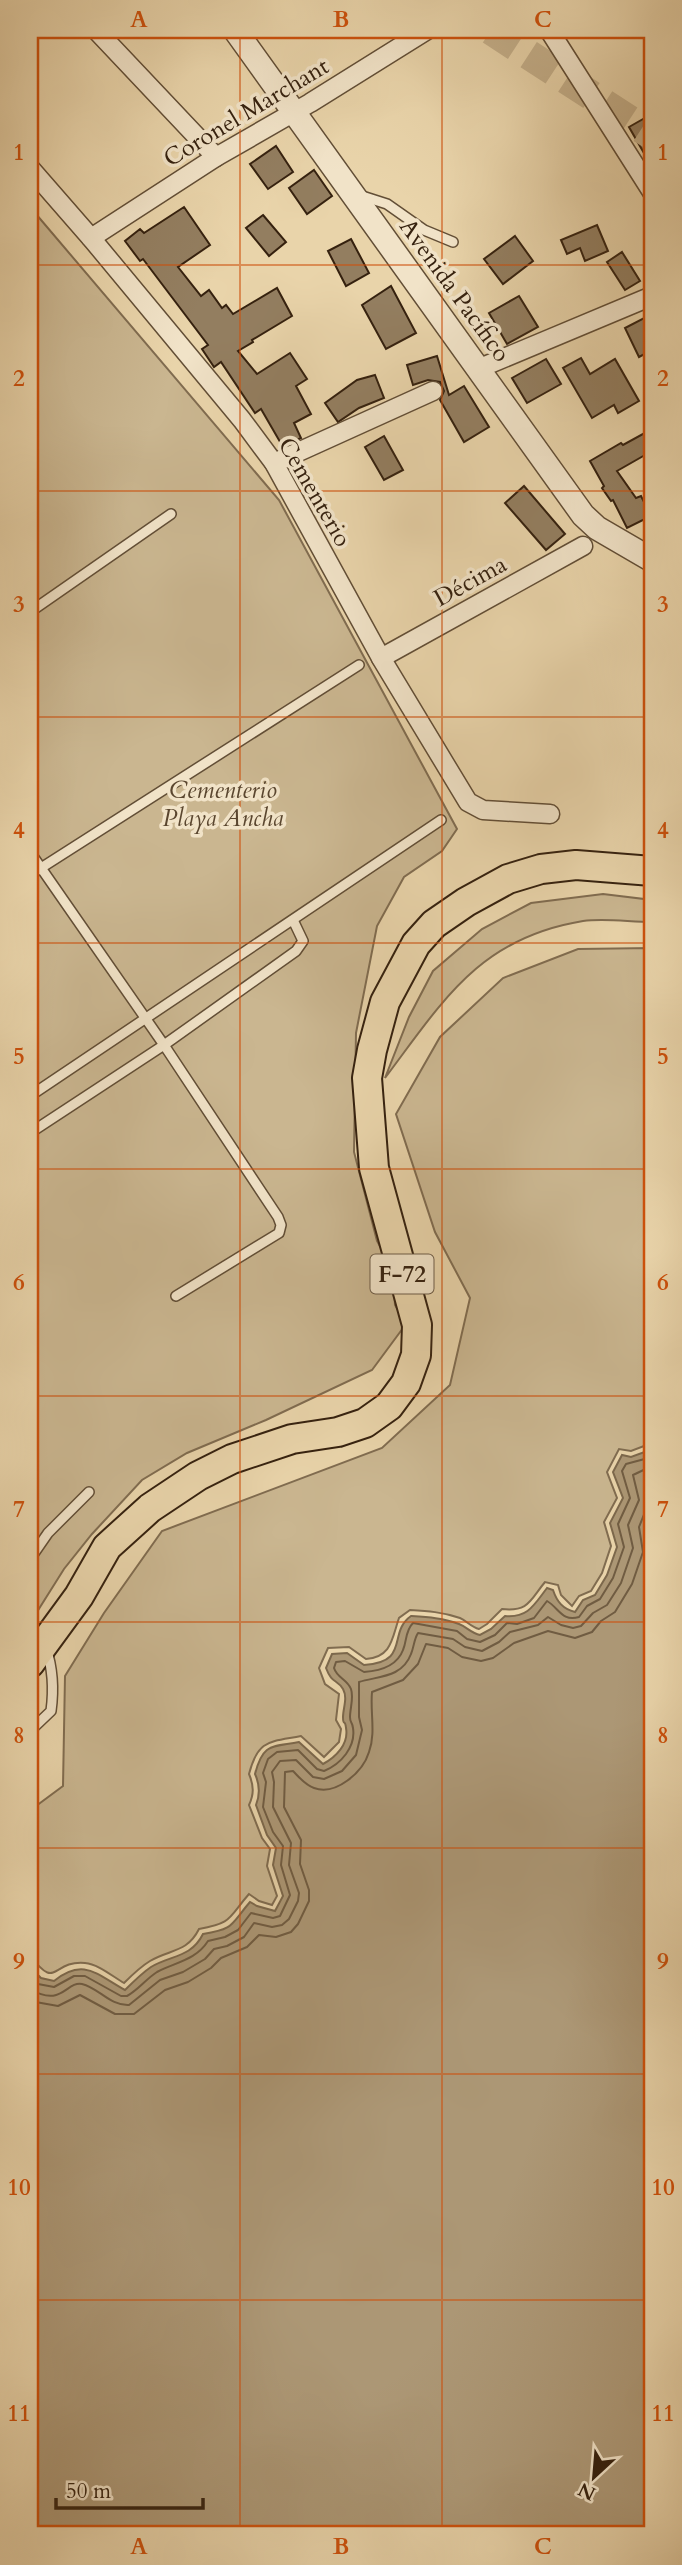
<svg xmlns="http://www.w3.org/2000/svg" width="682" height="2565" font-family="Cardo,serif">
  <rect width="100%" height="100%" fill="#e9d4aa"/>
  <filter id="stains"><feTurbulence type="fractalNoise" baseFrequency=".00286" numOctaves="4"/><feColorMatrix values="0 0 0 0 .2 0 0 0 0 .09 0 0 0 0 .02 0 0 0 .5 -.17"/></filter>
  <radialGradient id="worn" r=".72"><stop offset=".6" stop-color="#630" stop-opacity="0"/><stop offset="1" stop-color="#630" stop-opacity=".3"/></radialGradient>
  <g fill="#cab690" stroke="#806c50" stroke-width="2">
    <polygon points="30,207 279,500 457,829 442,851 404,877 377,926 356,1033 354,1152 377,1241 393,1270 395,1305 406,1324 372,1370 266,1420 187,1453 142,1480 92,1534 64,1569 30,1623"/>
    <path d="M603,894L652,900V922C630,922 605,918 583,921C479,938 443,1001 385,1078L409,1017L433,971L482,929L531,903Z"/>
    <path d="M652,948V1371L649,1379L652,1384V1443L631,1451L619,1449L607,1472L617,1498L604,1522L611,1546L602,1573L591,1591L579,1596L572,1606L561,1595L558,1585L545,1582C530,1600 529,1612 502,1609L487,1624L479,1629C471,1627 467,1621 460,1618C443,1612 427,1611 410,1610L399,1618C392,1638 392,1657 366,1659L349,1647L328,1648L319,1668L325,1684L339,1694L336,1720L341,1729L339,1742L324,1757L301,1736C270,1742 258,1739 249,1774C254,1786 254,1794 249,1805L262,1838L270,1849L267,1866L277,1896L272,1905L259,1901L249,1894C228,1918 233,1923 199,1929C187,1953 170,1949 150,1961C140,1967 132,1975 124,1983C112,1976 98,1964 85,1963C51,1960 57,1992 30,1955V1806H36L63,1786L65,1676L104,1613L162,1531L382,1448L450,1385L470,1298L435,1232L396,1114L440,1037L503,978L578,949Z"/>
  </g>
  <path fill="#ac9775" stroke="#7c684c" stroke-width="2" d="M650,1450L652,1454V2535H30V1967L41,1978L54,1981C84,1957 97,1975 125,1990C133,1982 142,1973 151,1967C171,1955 191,1958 203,1934C235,1929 230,1925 250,1902L257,1906L275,1911L283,1896L273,1865L276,1848L267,1835L256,1805C260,1795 260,1785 255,1774C263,1742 273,1747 299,1742L323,1764C336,1757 349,1744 346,1728C345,1718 343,1727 343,1717C343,1708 348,1698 343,1689C337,1679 332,1684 326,1668L332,1654L347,1653L364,1665C411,1662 387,1633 411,1616C427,1617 444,1618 459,1624C467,1627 471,1633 480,1635L491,1629L505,1616C528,1618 534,1605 547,1588L553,1590C557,1602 563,1609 575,1612L583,1600L595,1595L607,1575L617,1547L610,1523L623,1498L613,1472L622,1455L631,1457Z"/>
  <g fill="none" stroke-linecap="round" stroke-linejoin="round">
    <g stroke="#705c42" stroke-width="2">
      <path d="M30,1978L38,1984L54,1987L74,1976H85L121,1996H127C138,1990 146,1979 157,1972C176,1962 196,1960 208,1941L225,1937L238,1930L251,1913L273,1918L280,1916L290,1895L281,1865L283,1846L273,1832L263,1807L266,1782L263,1773L268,1759L277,1752L298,1750L317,1769L324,1771C341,1764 356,1747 353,1728C352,1721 350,1723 350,1717C350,1708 354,1698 351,1689C347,1679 337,1678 334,1668L336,1662L345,1661L364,1672C379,1671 397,1666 403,1650C407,1641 405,1631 413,1623L457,1631L467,1639L480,1642L495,1635L507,1623L517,1624L534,1618L547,1601C559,1608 562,1622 579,1617L587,1606L600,1599L613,1578L624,1547L618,1524L630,1498L622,1471L626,1464L652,1457"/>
      <path d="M30,1989C62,2008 66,1981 82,1984C99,1988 110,2006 129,2005L160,1980L183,1972L205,1959L214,1949L227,1946L244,1937L254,1923L272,1927L282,1925L289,1919L298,1901L299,1893L289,1865L291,1843L273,1807L274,1782L272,1772L280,1761L296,1760L313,1777L324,1779L342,1771L356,1755L362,1730L359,1717V1682C378,1676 402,1678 411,1654C414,1647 414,1639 418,1633L453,1639L465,1647L482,1651L499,1642L510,1632L538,1625L548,1617L561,1625L573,1628L581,1626L593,1613L607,1605L621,1583L633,1548L628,1525L639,1500L633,1475L652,1466"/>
      <path d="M30,2001L58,2006L80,1995L115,2014H134L165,1990L188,1982L211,1968L221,1958L247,1947L259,1935L276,1937L291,1932L298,1924L309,1901V1890L300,1864L301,1840L284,1807L285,1772L293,1771C299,1777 305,1785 314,1788C336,1796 363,1772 369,1752C376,1733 370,1712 372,1692L403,1680L418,1664L426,1644L448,1648L462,1657L481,1661L493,1658L514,1643L548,1631L575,1638L592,1632L601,1621L615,1612L632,1584L643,1552L639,1527L649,1502L646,1481L652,1477"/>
    </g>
  </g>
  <g fill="#937e60" stroke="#35210f" stroke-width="2">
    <polygon points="652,114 652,167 629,127"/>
    <polygon points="276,146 293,172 268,189 250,164"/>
    <polygon points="314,170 332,196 307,214 289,188"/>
    <polygon points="184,207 210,245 178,267 201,296 209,290 222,308 226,305 233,314 277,288 292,316 252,340 253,342 238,351 257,374 290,353 307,379 296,386 311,414 294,423 301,438 283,447 261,409 255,413 221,362 214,367 202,349 208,345 143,259 140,261 125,241 140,229 144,233"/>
    <polygon points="263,215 286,242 269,256 246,228"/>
    <polygon points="597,225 608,251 585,261 580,248 567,254 561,240"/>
    <polygon points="515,236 533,261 503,284 484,259"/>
    <polygon points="351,239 369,273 346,286 328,251"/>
    <polygon points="622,252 640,281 625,290 607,262"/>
    <polygon points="391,286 416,333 386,349 362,305"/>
    <polygon points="519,296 538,327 507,344 489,313"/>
    <polygon points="648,316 652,324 652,350 639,357 625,328"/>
    <polygon points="437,356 449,395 464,386 489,427 464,442 440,400 444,391 440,382 428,380 413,385 407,365"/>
    <polygon points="581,358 590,374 615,359 639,401 618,413 614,405 592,418 563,368"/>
    <polygon points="546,359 561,384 527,403 512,378"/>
    <polygon points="375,375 384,398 359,408 338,422 325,403 357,380"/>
    <polygon points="652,429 652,451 617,471 636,498 641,496 651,516 627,528 613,500 611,501 602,488 604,486 590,461 621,443 623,445"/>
    <polygon points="384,436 403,470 384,480 365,447"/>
    <polygon points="524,486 565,534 546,550 505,503"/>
  </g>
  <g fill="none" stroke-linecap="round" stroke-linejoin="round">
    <polyline stroke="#c5b08b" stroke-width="30" stroke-dasharray="30 15" stroke-linecap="butt" points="491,30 652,135"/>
    <defs>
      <g id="service">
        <polyline points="359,195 387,204 424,230 453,242"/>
        <polyline points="30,612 171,514"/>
        <polyline points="30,852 164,1045 296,951 303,941 293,920"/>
        <polyline points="30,875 359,665"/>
        <polyline points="30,1096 441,820"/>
        <polyline points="30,1133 164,1045 278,1217 281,1225 279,1233 176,1296"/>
        <polyline points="30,1559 48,1533 89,1492"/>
        <path d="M30,1731L51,1711C54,1689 53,1669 46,1648"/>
      </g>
      <g id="minor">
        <polyline points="96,30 216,157"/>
        <polyline points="549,30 652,192"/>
        <polyline points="30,168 91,238 242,420 274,463 381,658 468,802 483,810 550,814"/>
        <polyline points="91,238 216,157 310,103 427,30"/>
        <polyline points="480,368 652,296"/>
        <polyline points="274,463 433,391"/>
        <polyline points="381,658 583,546"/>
      </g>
      <polyline id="tertiary" points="235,30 583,515 597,528 652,560"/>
      <polyline id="primary" points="30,1663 79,1596 107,1547 150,1508 198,1476 232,1459 292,1439 338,1432 365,1423 389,1406 406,1383 416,1355 417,1325 374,1168 367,1078 372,1050 385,1002 416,944 434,924 466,902 508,879 541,869 576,865 652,871"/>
    </defs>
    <use href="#service" stroke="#624e36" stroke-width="12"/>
    <use href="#minor" stroke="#624e36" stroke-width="21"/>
    <use href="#tertiary" stroke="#624e36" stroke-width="26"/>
    <use href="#primary" stroke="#35210f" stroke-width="32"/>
    <use href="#service" stroke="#f1e3c8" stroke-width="9"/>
    <use href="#minor" stroke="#f1e3c8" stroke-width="18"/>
    <use href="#tertiary" stroke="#f1e3c8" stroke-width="23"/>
    <use href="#primary" stroke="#e9d4aa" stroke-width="28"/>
  </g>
  <path fill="none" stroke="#cd510c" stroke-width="2" stroke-opacity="0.55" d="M240,30V2535M442,30V2535M30,265H652M30,491H652M30,717H652M30,943H652M30,1169H652M30,1396H652M30,1622H652M30,1848H652M30,2074H652M30,2300H652"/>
  <g text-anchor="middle" stroke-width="7" stroke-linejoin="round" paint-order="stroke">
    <rect fill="#f1e3c8" stroke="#6d5b46" stroke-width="2" x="370.5" y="1254.5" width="63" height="39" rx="5"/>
    <g font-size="23" font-weight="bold" fill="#35210f">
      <text x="402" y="1282">F-72</text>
    </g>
    <g font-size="24" fill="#35210f" stroke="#f1e3c8">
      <text transform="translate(246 112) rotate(-31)" y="8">Coronel Marchant</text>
      <text transform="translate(455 290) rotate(54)" y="8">Avenida Pacífico</text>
      <text transform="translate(315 492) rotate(60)" y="8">Cementerio</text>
      <text transform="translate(470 581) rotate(-29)" y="8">Décima</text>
    </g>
    <g font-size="24" font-style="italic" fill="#5a462f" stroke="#f1e3c8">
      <text x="223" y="798">Cementerio<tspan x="223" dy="28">Playa Ancha</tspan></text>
    </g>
  </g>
  <rect width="682" height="2565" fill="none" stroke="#e9d4aa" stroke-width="77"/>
  <g transform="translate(594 2477) rotate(206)" stroke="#f1e3c8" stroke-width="5" paint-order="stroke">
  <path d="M0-5L12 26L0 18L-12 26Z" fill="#35210f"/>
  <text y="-10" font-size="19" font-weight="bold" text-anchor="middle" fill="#35210f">N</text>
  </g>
  <path d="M56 2498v10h147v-10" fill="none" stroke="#35210f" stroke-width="3.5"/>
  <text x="66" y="2498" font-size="21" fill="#35210f" stroke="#f1e3c8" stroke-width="5" paint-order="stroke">50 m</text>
  <rect x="38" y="38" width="606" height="2488" fill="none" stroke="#cd510c" stroke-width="2.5"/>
  <g font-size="23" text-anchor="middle" font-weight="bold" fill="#cd510c">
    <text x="139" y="27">A</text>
    <text x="341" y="27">B</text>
    <text x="543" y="27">C</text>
    <text x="19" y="160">1</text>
    <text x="663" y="160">1</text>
    <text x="19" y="386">2</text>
    <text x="663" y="386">2</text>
    <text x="19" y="612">3</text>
    <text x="663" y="612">3</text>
    <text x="19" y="838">4</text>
    <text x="663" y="838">4</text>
    <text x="19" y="1064">5</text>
    <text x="663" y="1064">5</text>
    <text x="19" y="1290">6</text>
    <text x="663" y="1290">6</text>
    <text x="19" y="1517">7</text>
    <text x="663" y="1517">7</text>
    <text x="19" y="1743">8</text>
    <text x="663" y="1743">8</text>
    <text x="19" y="1969">9</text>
    <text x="663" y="1969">9</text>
    <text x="19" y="2195">10</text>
    <text x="663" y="2195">10</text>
    <text x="19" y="2421">11</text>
    <text x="663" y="2421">11</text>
    <text x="139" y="2554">A</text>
    <text x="341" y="2554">B</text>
    <text x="543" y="2554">C</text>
  </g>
  <rect width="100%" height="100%" filter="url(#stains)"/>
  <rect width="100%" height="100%" fill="url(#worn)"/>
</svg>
